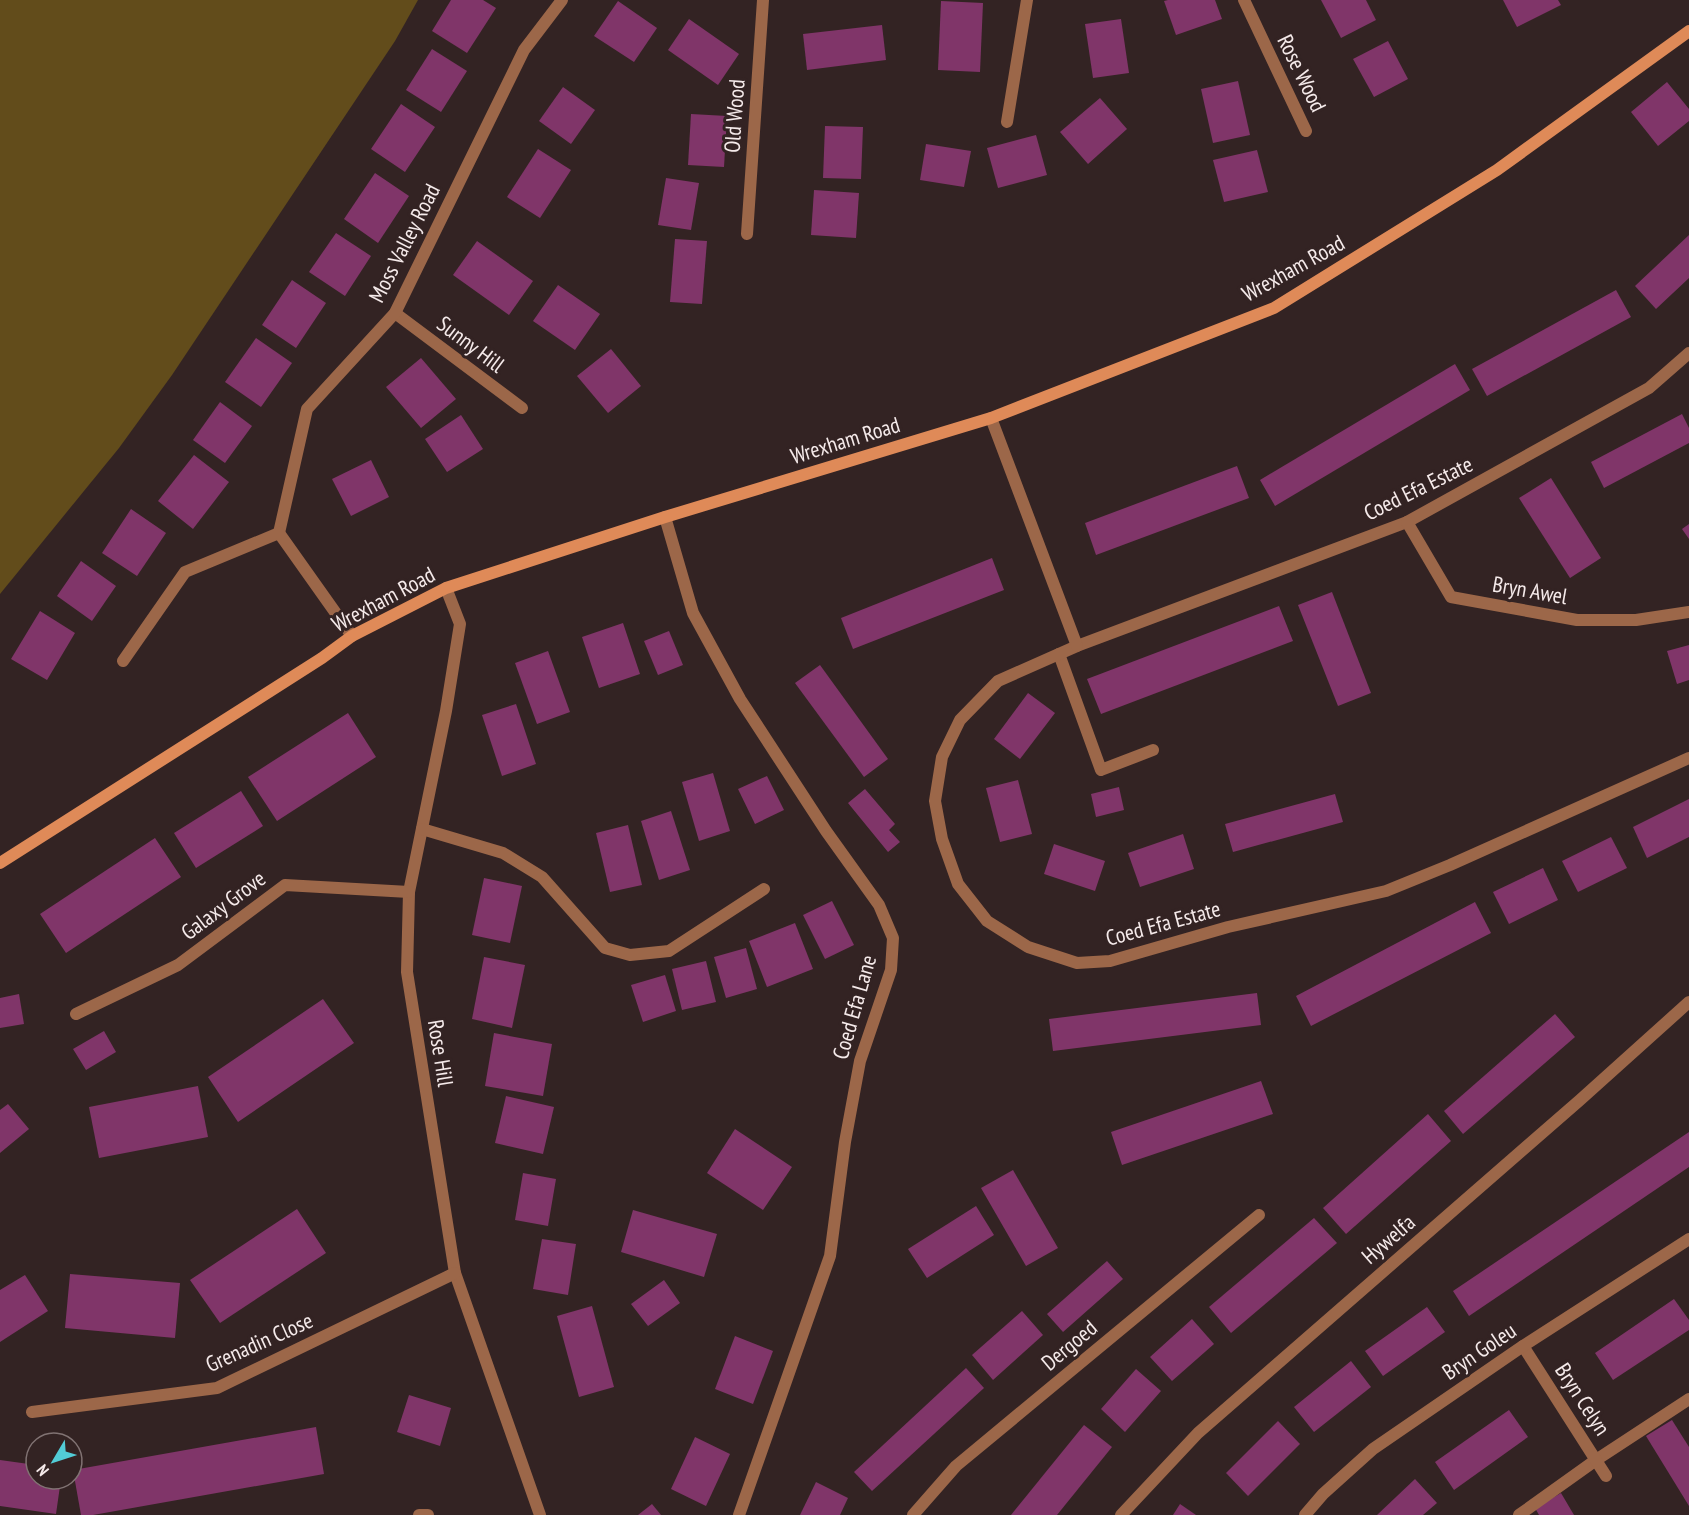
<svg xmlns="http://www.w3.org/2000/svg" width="1689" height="1515" font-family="'PT Sans Narrow',sans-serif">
  <rect width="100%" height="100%" fill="#332323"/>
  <polygon fill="#624c1b" points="0,0 418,0 395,41 172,375 119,448 0,594"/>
  <g fill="#803569">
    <polygon points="451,0 483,0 496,8 467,53 432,31"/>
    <polygon points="1168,0 1215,0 1222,19 1176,35 1164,1"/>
    <polygon points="1321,0 1366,0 1376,20 1341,38"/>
    <polygon points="1503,0 1558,0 1561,5 1517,27"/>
    <polygon points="618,1 657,28 634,62 594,36"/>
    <polygon points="941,1 983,3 980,72 938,70"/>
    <polygon points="689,19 739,54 718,85 668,50"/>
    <polygon points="1121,19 1129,73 1093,78 1085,24"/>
    <polygon points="882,25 886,60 807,70 803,34"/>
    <polygon points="1388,41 1408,79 1374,97 1353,59"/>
    <polygon points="432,49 467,71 441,112 406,90"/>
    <polygon points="1238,81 1250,135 1213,143 1201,89"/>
    <polygon points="1667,82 1689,109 1689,121 1658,146 1631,112"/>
    <polygon points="563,87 595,110 571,144 539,121"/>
    <polygon points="1100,98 1127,129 1088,164 1060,132"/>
    <polygon points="401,104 435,127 405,172 371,149"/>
    <polygon points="691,114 727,116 724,167 688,165"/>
    <polygon points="825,126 863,127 861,179 823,178"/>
    <polygon points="1036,135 1047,175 998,188 987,148"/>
    <polygon points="926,144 971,151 964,187 920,180"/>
    <polygon points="538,149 571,170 540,218 507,197"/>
    <polygon points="1257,150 1268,192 1224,202 1213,160"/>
    <polygon points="375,173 409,196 378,243 344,219"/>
    <polygon points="666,178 699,183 691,230 658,225"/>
    <polygon points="814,190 859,193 856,238 811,235"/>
    <polygon points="336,233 371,256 345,296 309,272"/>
    <polygon points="1689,235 1689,278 1656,309 1635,286"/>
    <polygon points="675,239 707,241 702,304 670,302"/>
    <polygon points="477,241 533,281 509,315 453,275"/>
    <polygon points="292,280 326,303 296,348 262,325"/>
    <polygon points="558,285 600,314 575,350 533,321"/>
    <polygon points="1616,290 1631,317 1487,396 1472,369"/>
    <polygon points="256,338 292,363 261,407 225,382"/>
    <polygon points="611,349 641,386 608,413 577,376"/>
    <polygon points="421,358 456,399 421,428 386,387"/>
    <polygon points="1455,364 1470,390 1275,506 1260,480"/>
    <polygon points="220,402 252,426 225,463 193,440"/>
    <polygon points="1682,414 1689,428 1689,443 1604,488 1591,462"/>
    <polygon points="461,415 483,449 447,472 425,439"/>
    <polygon points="194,455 229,482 193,529 158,501"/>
    <polygon points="371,460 389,497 351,516 332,479"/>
    <polygon points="1237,466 1249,498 1096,555 1085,523"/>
    <polygon points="1551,478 1601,558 1570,578 1519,498"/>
    <polygon points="131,509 166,533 137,576 102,553"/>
    <polygon points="1689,524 1689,539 1682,529"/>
    <polygon points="992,558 1004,590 853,649 841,618"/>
    <polygon points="81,561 116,586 92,621 57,596"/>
    <polygon points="1332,592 1371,693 1338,706 1298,605"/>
    <polygon points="1279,606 1293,641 1101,714 1087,679"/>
    <polygon points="40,611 75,633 47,680 11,659"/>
    <polygon points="623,623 640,674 599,688 582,637"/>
    <polygon points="669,631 683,665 658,675 644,641"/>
    <polygon points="1689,645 1689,680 1677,684 1667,651"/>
    <polygon points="548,651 570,712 537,724 515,663"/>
    <polygon points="820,665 888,759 864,777 795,683"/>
    <polygon points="1028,693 1055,713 1020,759 994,739"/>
    <polygon points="516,704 536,764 502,776 482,715"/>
    <polygon points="348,713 376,757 277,821 248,777"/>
    <polygon points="713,773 730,831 699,841 682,782"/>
    <polygon points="767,776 784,810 755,824 738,789"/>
    <polygon points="1018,780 1032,834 1000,842 986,788"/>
    <polygon points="1119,787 1124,810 1096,817 1091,794"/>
    <polygon points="865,789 895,824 889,830 900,842 888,852 848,803"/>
    <polygon points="241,791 263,826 196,868 174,833"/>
    <polygon points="1335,794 1343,822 1233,852 1225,824"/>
    <polygon points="1689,799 1689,837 1647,858 1633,827"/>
    <polygon points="671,811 690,870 659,880 641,821"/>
    <polygon points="628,825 642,885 610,892 596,833"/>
    <polygon points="1183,834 1194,869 1140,887 1128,853"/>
    <polygon points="1611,837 1627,868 1578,892 1562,861"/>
    <polygon points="155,838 181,877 66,953 40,914"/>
    <polygon points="1054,844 1105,861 1095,891 1044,874"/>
    <polygon points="1543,868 1558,900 1509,924 1493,892"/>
    <polygon points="484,878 522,886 510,943 472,935"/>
    <polygon points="832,901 854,945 825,959 803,915"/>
    <polygon points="1475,902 1491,933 1311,1026 1296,996"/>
    <polygon points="795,923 813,969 767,987 749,941"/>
    <polygon points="746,948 757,989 726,998 714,957"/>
    <polygon points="484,957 525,965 512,1028 472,1019"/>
    <polygon points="706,961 716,1002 682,1010 672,969"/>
    <polygon points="665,975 676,1011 643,1022 631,985"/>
    <polygon points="1257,993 1261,1025 1053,1051 1049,1019"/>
    <polygon points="19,994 24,1024 0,1028 0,998"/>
    <polygon points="323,999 354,1043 238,1122 208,1077"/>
    <polygon points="1555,1014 1575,1037 1463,1134 1444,1111"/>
    <polygon points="104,1031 116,1052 86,1070 73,1049"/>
    <polygon points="494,1033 552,1044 543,1096 485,1086"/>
    <polygon points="1261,1081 1273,1114 1122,1165 1111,1132"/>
    <polygon points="198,1086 208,1137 99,1158 89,1107"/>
    <polygon points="506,1096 554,1107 543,1154 495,1143"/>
    <polygon points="8,1104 29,1129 0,1153 0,1110"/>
    <polygon points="1428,1114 1451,1141 1346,1234 1323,1208"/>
    <polygon points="735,1129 792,1167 763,1210 707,1173"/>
    <polygon points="1689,1132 1689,1167 1469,1316 1453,1291"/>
    <polygon points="1013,1170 1058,1248 1026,1266 981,1188"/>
    <polygon points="523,1173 556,1179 548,1226 515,1220"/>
    <polygon points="976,1206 994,1235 927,1278 908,1249"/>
    <polygon points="297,1209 326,1253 220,1323 190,1280"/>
    <polygon points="633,1210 717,1234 704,1277 621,1252"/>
    <polygon points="1314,1218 1337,1243 1231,1333 1209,1307"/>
    <polygon points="542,1239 576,1244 568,1295 533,1289"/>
    <polygon points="1107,1261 1123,1279 1063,1332 1047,1314"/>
    <polygon points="70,1274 180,1283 175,1338 65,1328"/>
    <polygon points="25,1275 48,1311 0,1342 0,1290"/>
    <polygon points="664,1280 680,1303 648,1326 631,1304"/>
    <polygon points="1674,1299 1689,1320 1689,1330 1613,1380 1595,1353"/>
    <polygon points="592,1306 614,1387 579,1397 557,1316"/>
    <polygon points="1427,1307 1445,1332 1383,1376 1365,1351"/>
    <polygon points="1022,1311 1043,1335 993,1380 972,1355"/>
    <polygon points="1192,1319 1214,1344 1172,1381 1150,1357"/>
    <polygon points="735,1336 773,1351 753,1404 715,1389"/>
    <polygon points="1351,1361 1371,1387 1314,1432 1294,1407"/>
    <polygon points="966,1368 984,1388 872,1491 854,1472"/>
    <polygon points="1136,1369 1161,1391 1125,1432 1101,1409"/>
    <polygon points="409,1395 451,1408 440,1446 397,1432"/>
    <polygon points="1509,1410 1528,1437 1454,1490 1435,1462"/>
    <polygon points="1672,1420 1689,1447 1689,1506 1646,1436"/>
    <polygon points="1278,1421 1300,1444 1248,1496 1226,1473"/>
    <polygon points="1084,1425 1112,1447 1057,1515 1011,1515"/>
    <polygon points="316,1427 324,1474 93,1515 81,1515 73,1470"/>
    <polygon points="695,1437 730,1454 706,1506 671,1489"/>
    <polygon points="0,1460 36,1465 36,1479 61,1479 56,1514 0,1506"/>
    <polygon points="1415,1479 1437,1503 1423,1515 1377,1515"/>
    <polygon points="816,1482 848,1498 840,1515 800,1515"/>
    <polygon points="1561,1493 1574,1515 1539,1515 1535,1508"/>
    <polygon points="652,1504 661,1515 638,1515"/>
    <polygon points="1180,1504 1196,1515 1173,1515"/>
  </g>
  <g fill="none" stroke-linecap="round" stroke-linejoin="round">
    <g stroke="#9c6749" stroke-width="12">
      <polyline points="1059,654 1101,770 1153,750"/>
      <polyline points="1519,1515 1596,1460 1689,1399"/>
    </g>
    <g stroke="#9c6749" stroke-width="12">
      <polyline points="1244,0 1306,131"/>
      <polyline points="1007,122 1027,0"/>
      <polyline points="747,234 763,0"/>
      <polyline points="395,313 522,408"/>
      <polyline points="1689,353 1649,388 1407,522 1077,646 998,681 960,720 942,757 935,801 942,839 958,884 987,921 1028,947 1077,963 1110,961 1228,927 1386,891 1450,865 1689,758"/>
      <polyline points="991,418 1077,646"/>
      <polyline points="665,517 693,613 740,699 826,831 879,905 893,938 891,970 860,1061 845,1142 830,1256 739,1515"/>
      <polyline points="1407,522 1451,597 1577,620 1636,620 1689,612"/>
      <polyline points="279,533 307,409 395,313 524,50 562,0"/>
      <polyline points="446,588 460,624 446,711 409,892 407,972 455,1273 540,1515"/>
      <polyline points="123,661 185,572 279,533 352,636"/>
      <polyline points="422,829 503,853 542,877 605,948 630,955 669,951 764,889"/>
      <polyline points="76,1014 178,965 285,885 409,892"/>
      <polyline points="1523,1346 1606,1476"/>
      <polyline points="32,1412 217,1388 455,1273"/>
      <polyline points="419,1515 428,1515"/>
      <polyline points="913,1515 956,1466 1259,1215"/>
      <polyline points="1121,1515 1198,1433 1580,1100 1689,1002"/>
      <polyline points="1305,1515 1323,1494 1373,1449 1523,1346 1689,1239"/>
    </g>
    <polyline stroke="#df8a58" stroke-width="12" points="0,863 322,658 352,636 446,588 665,517 991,418 1274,308 1497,170 1689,31"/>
  </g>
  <g text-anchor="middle" stroke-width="6" stroke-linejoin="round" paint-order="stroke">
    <g font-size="22" fill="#f5eaea" stroke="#332323">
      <text transform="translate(1302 73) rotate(64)" y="8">Rose Wood</text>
      <text transform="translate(734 116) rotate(-86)" y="8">Old Wood</text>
      <text transform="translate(404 243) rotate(-63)" y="8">Moss Valley Road</text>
      <text transform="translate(1293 268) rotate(-29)" y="8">Wrexham Road</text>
      <text transform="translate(471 344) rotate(37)" y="8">Sunny Hill</text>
      <text transform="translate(845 440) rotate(-17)" y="8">Wrexham Road</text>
      <text transform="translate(1418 488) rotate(-26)" y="8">Coed Efa Estate</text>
      <text transform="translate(1530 590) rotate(10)" y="8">Bryn Awel</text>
      <text transform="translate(383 599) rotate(-28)" y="8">Wrexham Road</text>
      <text transform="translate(223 905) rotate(-37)" y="8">Galaxy Grove</text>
      <text transform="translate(1163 923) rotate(-15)" y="8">Coed Efa Estate</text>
      <text transform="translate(854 1007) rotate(-74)" y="8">Coed Efa Lane</text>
      <text transform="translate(441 1053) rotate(81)" y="8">Rose Hill</text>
      <text transform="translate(1388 1239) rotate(-41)" y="8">Hywelfa</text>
      <text transform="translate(259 1342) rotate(-24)" y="8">Grenadin Close</text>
      <text transform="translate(1069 1345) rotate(-40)" y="8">Dergoed</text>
      <text transform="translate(1479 1351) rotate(-34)" y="8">Bryn Goleu</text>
      <text transform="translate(1583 1399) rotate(57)" y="8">Bryn Celyn</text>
    </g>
  </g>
  <g transform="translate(54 1461) rotate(231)"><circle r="28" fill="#332323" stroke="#817373" stroke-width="1.5"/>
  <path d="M0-4.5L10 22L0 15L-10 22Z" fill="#52ccd6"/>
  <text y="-9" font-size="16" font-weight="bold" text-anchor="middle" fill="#f5eaea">N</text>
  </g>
</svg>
